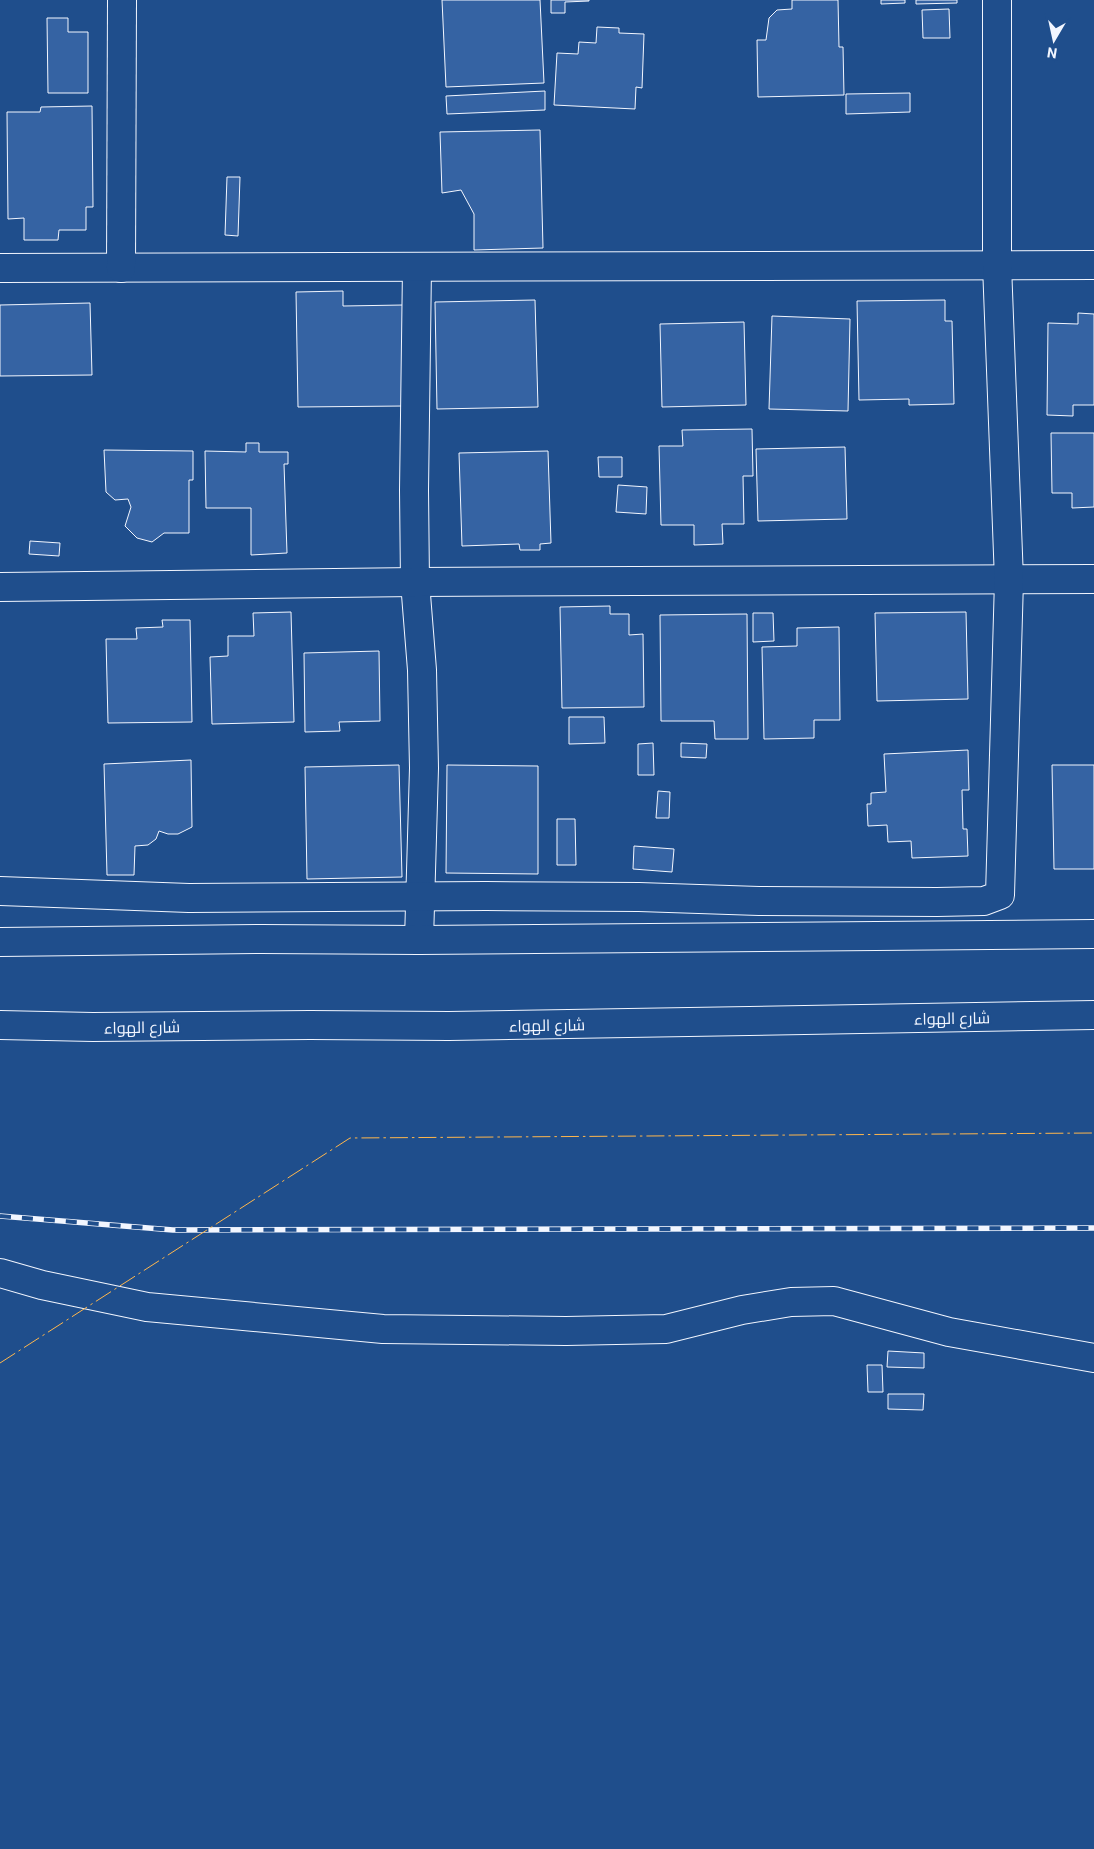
<svg xmlns="http://www.w3.org/2000/svg" width="1094" height="1849" font-family="Roboto,Cairo,sans-serif">
  <rect width="100%" height="100%" fill="#1f4e8c"/>
  <g fill="#3563a3" stroke="#f2f6ff">
    <polygon points="442,0 540,0 544,83 446,87"/>
    <polygon points="551,0 589,0 589,1 565,2 565,13 551,13"/>
    <polygon points="792,0 838,0 839,47 843,47 844,95 758,97 757,40 766,40 769,18 777,10 792,9"/>
    <polygon points="881,0 905,0 905,3 881,4"/>
    <polygon points="916,0 957,0 957,3 916,4"/>
    <polygon points="949,9 950,38 923,38 922,10"/>
    <polygon points="47,18 68,18 68,32 88,32 88,93 48,93"/>
    <polygon points="597,27 619,28 619,33 644,34 642,88 636,87 635,109 554,105 557,53 578,54 579,42 596,43"/>
    <polygon points="545,91 545,110 447,114 446,96"/>
    <polygon points="910,93 910,112 846,114 846,94"/>
    <polygon points="92,106 93,207 86,207 86,230 59,230 58,240 24,240 24,218 8,219 7,112 40,112 41,107"/>
    <polygon points="540,130 543,248 474,250 474,214 461,190 442,193 440,132"/>
    <polygon points="227,177 240,177 238,236 225,235"/>
    <polygon points="343,291 343,306 403,305 404,406 298,407 296,292"/>
    <polygon points="535,300 538,407 437,409 435,302"/>
    <polygon points="945,300 945,321 952,321 954,404 909,405 909,399 859,400 857,301"/>
    <polygon points="90,303 92,375 0,376 0,305"/>
    <polygon points="1078,313 1094,314 1094,405 1073,405 1073,416 1047,415 1048,323 1078,324"/>
    <polygon points="772,316 850,319 848,411 769,409"/>
    <polygon points="744,322 746,405 662,407 660,324"/>
    <polygon points="752,429 753,476 743,476 744,524 722,524 723,544 694,545 694,525 661,525 659,446 683,446 682,430"/>
    <polygon points="1051,433 1094,433 1094,507 1072,508 1072,493 1052,493"/>
    <polygon points="246,443 259,443 259,452 288,452 288,464 284,464 287,553 251,555 251,508 206,508 205,451 246,452"/>
    <polygon points="845,447 847,519 758,521 756,449"/>
    <polygon points="104,450 193,451 193,480 189,480 189,533 164,533 152,542 137,538 125,526 131,507 128,499 115,500 106,492"/>
    <polygon points="548,451 551,543 540,544 540,550 520,550 519,544 462,546 459,453"/>
    <polygon points="598,457 622,457 622,477 599,477"/>
    <polygon points="618,485 647,487 646,514 616,512"/>
    <polygon points="30,541 60,543 59,556 29,554"/>
    <polygon points="610,606 610,614 629,614 629,635 643,634 644,707 562,708 560,607"/>
    <polygon points="291,612 294,722 212,724 210,657 228,656 228,636 254,636 253,613"/>
    <polygon points="966,612 968,699 877,701 875,613"/>
    <polygon points="753,613 773,613 774,641 753,642"/>
    <polygon points="747,614 748,739 715,739 714,721 661,721 660,615"/>
    <polygon points="162,620 190,620 192,722 108,723 106,639 137,639 136,628 163,627"/>
    <polygon points="839,627 840,720 814,720 814,738 764,739 762,647 797,646 797,628"/>
    <polygon points="379,651 380,721 339,722 340,731 305,732 304,653"/>
    <polygon points="569,717 604,717 605,743 569,744"/>
    <polygon points="653,743 654,775 638,775 638,744"/>
    <polygon points="681,743 707,744 706,758 681,757"/>
    <polygon points="968,750 969,790 962,790 963,829 967,829 968,856 912,858 911,841 888,842 887,825 868,826 867,804 871,804 871,793 886,792 884,754"/>
    <polygon points="191,760 192,827 178,834 168,834 159,831 156,839 148,845 135,846 134,875 107,875 104,764"/>
    <polygon points="399,765 402,877 307,879 305,767"/>
    <polygon points="447,765 538,766 538,874 446,873"/>
    <polygon points="1052,765 1094,765 1094,869 1054,869"/>
    <polygon points="658,791 670,792 669,818 656,818"/>
    <polygon points="557,819 575,819 576,865 557,865"/>
    <polygon points="634,846 674,849 672,872 633,869"/>
    <polygon points="888,1351 924,1353 924,1368 887,1367"/>
    <polygon points="867,1365 882,1365 883,1392 868,1392"/>
    <polygon points="888,1394 924,1394 923,1410 888,1409"/>
  </g>
  <g fill="none" stroke-linecap="round" stroke-linejoin="round">
    <defs>
      <g id="street">
        <polyline points="417,267 414,490 415,582 422,670 424,768 419,940"/>
        <polyline points="0,268 1094,265"/>
        <polyline points="121,268 122,0"/>
        <polyline points="0,587 415,582 1094,579"/>
        <polyline points="0,891 189,898 486,896 639,897 759,901 937,902 984,901 1000,895 1009,580 997,265 997,0"/>
        <polyline points="0,1273 42,1285 147,1307 383,1329 566,1331 666,1329 742,1310 791,1302 834,1301 949,1332 1094,1358"/>
      </g>
      <g id="primary">
        <polyline points="0,942 261,939 419,940 1094,934"/>
        <polyline points="0,1025 93,1027 310,1025 449,1026 1094,1015"/>
      </g>
    </defs>
    <use href="#street" stroke="#f2f6ff" stroke-width="30"/>
    <use href="#primary" stroke="#f2f6ff" stroke-width="30"/>
    <use href="#street" stroke="#1f4e8c" stroke-width="28"/>
    <use href="#primary" stroke="#1f4e8c" stroke-width="28"/>
    <defs>
      <polyline id="rail" points="0,1216 173,1230 1094,1228"/>
    </defs>
    <use href="#rail" stroke="#f2f6ff" stroke-width="5.5"/>
    <use href="#rail" stroke="#1f4e8c" stroke-width="4" stroke-dasharray="11" stroke-linecap="butt"/>
    <polyline stroke="#ffb74d" stroke-width="1" stroke-dasharray="18 4 2.5 4" stroke-linecap="butt" points="0,1363 350,1138 1094,1133"/>
  </g>
  <g text-anchor="middle" stroke-width="4" stroke-linejoin="round" paint-order="stroke">
    <g font-size="16" fill="#f2f6ff" stroke="#1f4e8c">
      <text transform="translate(952 1018) rotate(-1)" y="6">شارع الهواء</text>
      <text transform="translate(547 1025) rotate(-1)" y="6">شارع الهواء</text>
      <text transform="translate(142 1027) rotate(-1)" y="6">شارع الهواء</text>
    </g>
  </g>
  <g transform="translate(1054 40) rotate(189)" stroke="#1f4e8c" stroke-width="4" paint-order="stroke">
  <path d="M0-4L9 19L0 12L-9 19Z" fill="#f2f6ff"/>
  <text y="-8" font-size="14" font-weight="bold" text-anchor="middle" fill="#f2f6ff">N</text>
  </g>
</svg>
